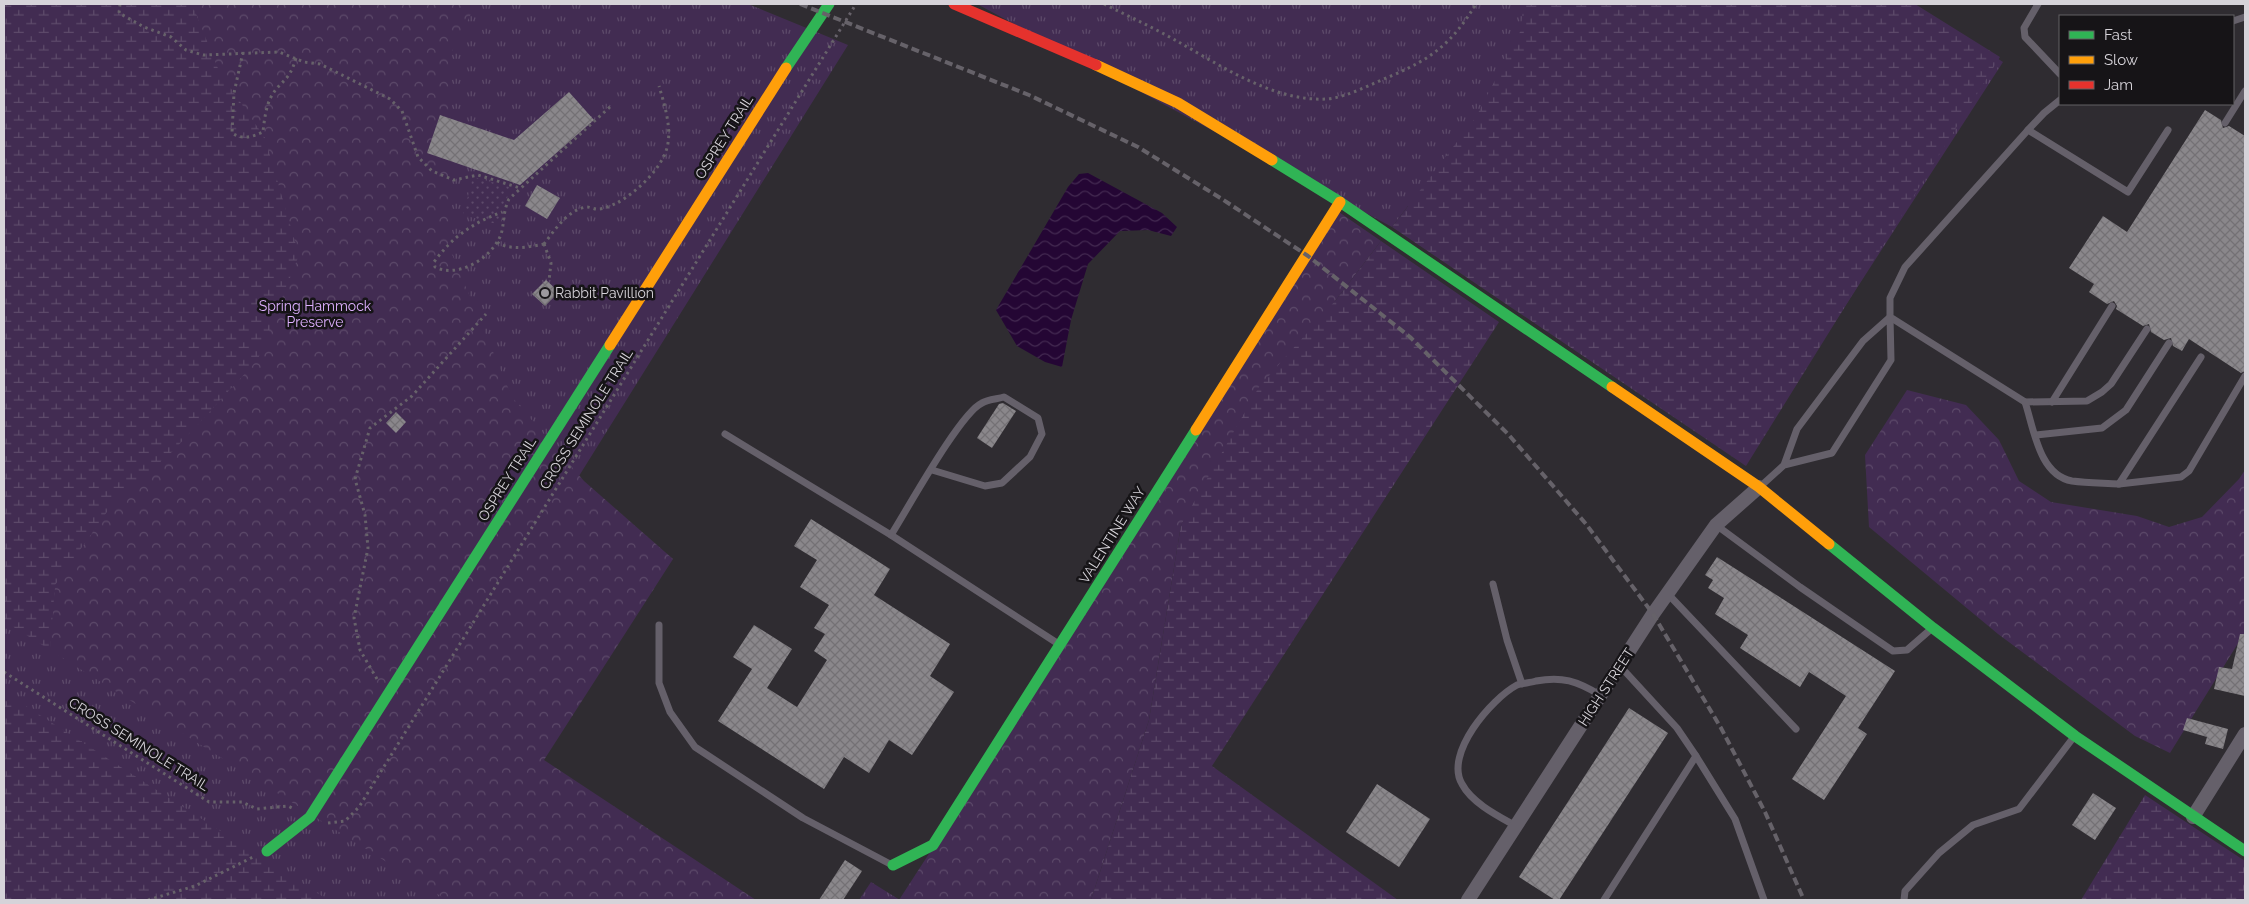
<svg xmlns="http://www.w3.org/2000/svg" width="2249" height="904" font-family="Raleway,sans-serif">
  <defs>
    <pattern id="grass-tufts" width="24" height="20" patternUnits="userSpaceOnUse" patternTransform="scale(1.25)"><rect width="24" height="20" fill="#422c52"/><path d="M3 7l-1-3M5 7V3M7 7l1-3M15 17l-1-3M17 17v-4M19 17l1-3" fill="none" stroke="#5d4a6a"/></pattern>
    <pattern id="forest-crowns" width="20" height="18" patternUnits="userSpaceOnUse" patternTransform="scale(1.25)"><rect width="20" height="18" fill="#422c52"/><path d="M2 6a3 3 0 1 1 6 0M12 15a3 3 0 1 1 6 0" fill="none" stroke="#5d4a6a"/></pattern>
    <pattern id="wetland-marsh" width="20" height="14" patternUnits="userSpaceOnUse" patternTransform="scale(1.25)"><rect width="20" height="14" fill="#422c52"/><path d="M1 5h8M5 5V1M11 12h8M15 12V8" fill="none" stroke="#5d4a6a"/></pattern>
    <pattern id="garden-dots" width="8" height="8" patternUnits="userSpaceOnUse" patternTransform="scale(1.25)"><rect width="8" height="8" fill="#422c52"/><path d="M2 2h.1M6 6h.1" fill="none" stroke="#5d4a6a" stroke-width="1.8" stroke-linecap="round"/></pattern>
    <pattern id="water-waves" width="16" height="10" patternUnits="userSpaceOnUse" patternTransform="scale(1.25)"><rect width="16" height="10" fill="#240634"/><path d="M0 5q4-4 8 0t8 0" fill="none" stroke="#432951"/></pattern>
    <pattern id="building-cross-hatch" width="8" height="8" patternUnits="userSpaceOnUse" patternTransform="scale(1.25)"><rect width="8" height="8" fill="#8a878b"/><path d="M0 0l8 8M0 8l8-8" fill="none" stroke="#747175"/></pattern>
  </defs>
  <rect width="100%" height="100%" fill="#2f2c31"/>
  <g fill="url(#grass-tufts)">
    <polygon points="4,4 748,4 848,45 368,814 511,900 4,900"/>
    <polygon points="977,4 1913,4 2003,62 1747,458 1408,206 1392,227"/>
    <polygon points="871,882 900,900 859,900"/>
  </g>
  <g fill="url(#forest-crowns)">
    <polygon points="192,4 476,4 451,53 452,254 512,397 584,481 673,559 544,760 756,900 447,900 50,650 55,585 114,502 173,451 258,359 265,138 218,71"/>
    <polygon points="1336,210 1381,241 1336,300 1181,525 1149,720 1091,900 899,900 1072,633"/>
    <polygon points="1907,390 1966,405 1999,440 2019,481 2051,502 2137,516 2169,527 2202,517 2239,479 2245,470 2245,632 2170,753 2135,736 1998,634 1869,527 1865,455"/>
  </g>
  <g fill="url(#wetland-marsh)">
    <polygon points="4,4 192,4 219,71 265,138 299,255 258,359 173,451 114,502 55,585 50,650 4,621"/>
    <polygon points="1523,4 1915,4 2000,57 1746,466 1392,227 1476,117 1521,30"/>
    <polygon points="1381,241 1499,322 1212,766 1398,900 1091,900 1149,720 1181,525 1259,387 1336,300"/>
    <polygon points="4,692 328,900 4,900"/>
    <polygon points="2145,795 2245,861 2245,900 2081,900"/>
  </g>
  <polygon fill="url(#garden-dots)" points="473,177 510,187 500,225 463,215"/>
  <polygon fill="url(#water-waves)" points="1088,173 1162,213 1177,227 1171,236 1148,230 1120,231 1088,264 1071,320 1062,367 1045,362 1017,346 996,310 1068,187 1079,174"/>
  <g fill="url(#building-cross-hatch)">
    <polygon points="569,92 594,120 520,185 427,153 440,115 514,140"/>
    <polygon points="2205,110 2221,120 2223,128 2229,126 2245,136 2245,371 2241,373 2189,339 2182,351 2173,346 2171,338 2164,340 2151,332 2149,324 2143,326 2116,309 2117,306 2114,301 2107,304 2089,292 2094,284 2069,268 2103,216 2127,232"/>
    <polygon points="537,185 560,198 547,219 525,206"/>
    <polygon points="546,280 559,292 545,306 532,294"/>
    <polygon points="1003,403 1016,411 992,448 977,438 999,404"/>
    <polygon points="396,412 406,422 396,433 386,423"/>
    <polygon points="811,519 890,569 874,595 950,644 930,676 954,692 912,755 889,740 869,773 844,757 824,789 718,721 752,669 733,657 754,625 792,649 767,688 797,707 827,660 814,651 825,634 814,628 829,605 800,587 817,560 794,546"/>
    <polygon points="1717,557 1895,671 1858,728 1867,734 1824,800 1792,779 1846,696 1809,672 1800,687 1740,648 1748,635 1715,614 1724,598 1708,588 1713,580 1705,575"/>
    <polygon points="2240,634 2245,634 2245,696 2214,689 2219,667 2232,669"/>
    <polygon points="1629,708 1668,733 1559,900 1555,900 1519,877"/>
    <polygon points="2187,718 2228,729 2223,749 2205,744 2207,737 2183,730"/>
    <polygon points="1377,784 1430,819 1399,867 1346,832"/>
    <polygon points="2093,793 2116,808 2095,840 2072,825"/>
    <polygon points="845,860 862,871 843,900 819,900"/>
  </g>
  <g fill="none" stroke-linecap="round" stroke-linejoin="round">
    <g stroke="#67626a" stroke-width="3" stroke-dasharray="2.5 4" stroke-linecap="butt">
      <polyline points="120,4 119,13 144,27 171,37 186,50 203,55 279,52 304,62 320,64 390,99 402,111 418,157 432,171 454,180 478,175 520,188"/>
      <path d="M1104,4C1128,16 1152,27 1175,40C1220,65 1273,102 1327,99C1348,97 1371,84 1391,76C1433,58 1452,43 1476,4"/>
      <path d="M243,52L234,93L232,133C242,140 252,137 263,132C264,122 266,106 271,97C281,79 289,83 296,58"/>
      <path d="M497,242C486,261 456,278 435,267L434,262C453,236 473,223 502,212"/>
      <path d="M544,244C529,247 510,251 497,242C506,230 501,215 509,199L611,106"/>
      <path d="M544,244C554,231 568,209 587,207C591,207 595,210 599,209C604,209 612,205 617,203C637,192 665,166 668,143C671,125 664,103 659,86"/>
      <polyline points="544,244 551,263 549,281"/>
      <polyline points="4,672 209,802 242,802 257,809 288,806 292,808"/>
      <polyline points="377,679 360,650 354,618 368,548 365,515 355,479 370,428 412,396 486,314"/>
      <polyline points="328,823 345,821 359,807 856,4"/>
      <polyline points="148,900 195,886 253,857"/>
    </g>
    <g stroke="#65606a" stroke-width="7">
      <polyline points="2038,4 2024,28 2025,37 2060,74"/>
      <polyline points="2233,21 2245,17"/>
      <polyline points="2225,123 2245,91"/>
      <polyline points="2028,130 2044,113 2060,100"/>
      <polyline points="2147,329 2111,384 2102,392 2087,401 2025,402 1890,317 1890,298 1905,267 2028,130 2128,192 2168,130"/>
      <path d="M2025,402C2034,429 2039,475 2072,481C2087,483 2104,483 2119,484L2201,357"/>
      <polyline points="2052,402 2112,306"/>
      <polyline points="725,434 891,535 1057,643"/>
      <polyline points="2036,435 2102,428 2126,410 2169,343"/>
      <polyline points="2119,484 2181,477 2189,471 2245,376"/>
      <polyline points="1762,485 1784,465 1832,453 1891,360 1890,317 1863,341 1797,429 1784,465"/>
      <polyline points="1716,525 1800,587 1893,651 1907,650 1930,630"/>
      <path d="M891,535C907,510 960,413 982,403C988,399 998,399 1004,397L1038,418L1042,434L1030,457L1002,483L985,486L932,470"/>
      <polyline points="1493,584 1507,640 1522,684"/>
      <polyline points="1667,593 1796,729"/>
      <polyline points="659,625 659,683 670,712 695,747 803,818 892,865"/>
      <polyline points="1696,756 1735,819 1764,900"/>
      <path d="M1516,826C1498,816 1472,803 1462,784C1444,754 1491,699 1517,685C1522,683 1530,683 1536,681C1562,676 1577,681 1600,695"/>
      <polyline points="1604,900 1696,756 1677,728 1620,666"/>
      <polyline points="1904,900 1905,891 1939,853 1973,825 2019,809 2073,738"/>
    </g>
    <g stroke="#65606a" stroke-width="14">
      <polyline points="2193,817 2245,734"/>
      <polyline points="1468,900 1653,614 1716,525 1759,487"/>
    </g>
    <g stroke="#30b455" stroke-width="11">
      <polyline points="786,68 829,4"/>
      <polyline points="1272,160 1340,202 1612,387"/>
      <polyline points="1829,544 1933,628 2075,736 2245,851"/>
      <polyline points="267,851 310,817 610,345"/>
      <polyline points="893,865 933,845 1196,430"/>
    </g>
    <g stroke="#ff9f0a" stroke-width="11">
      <polyline points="1096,65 1178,103 1272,160"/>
      <polyline points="610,345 786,68"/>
      <polyline points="1612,387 1759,487 1829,544"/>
      <polyline points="1196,430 1340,202"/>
    </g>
    <polyline stroke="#e5322d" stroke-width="11" points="954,4 1096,65"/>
    <polyline stroke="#666269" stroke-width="4" stroke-dasharray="8 4" stroke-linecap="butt" points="800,4 1029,95 1138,147 1222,199 1308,256 1410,337 1508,434 1586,524 1653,614 1721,728 1765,812 1804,900"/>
  </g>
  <circle fill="#9c999e" stroke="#161417" stroke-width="2" cx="545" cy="293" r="5"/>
  <g text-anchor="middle" stroke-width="5" stroke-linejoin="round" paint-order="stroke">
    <g font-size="14" fill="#d6d3d9" stroke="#161417">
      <text transform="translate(724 137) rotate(-58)" y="5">OSPREY TRAIL</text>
      <text transform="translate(586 419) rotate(-58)" y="5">CROSS SEMINOLE TRAIL</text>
      <text transform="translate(507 479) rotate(-58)" y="5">OSPREY TRAIL</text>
      <text transform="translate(1112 535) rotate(-58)" y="5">VALENTINE WAY</text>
      <text transform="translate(1606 687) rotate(-57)" y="5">HIGH STREET</text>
      <text transform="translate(139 744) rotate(32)" y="5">CROSS SEMINOLE TRAIL</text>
    </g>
    <g font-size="14" fill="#d6d3d9" stroke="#161417" text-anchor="start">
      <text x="555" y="298">Rabbit Pavillion</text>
    </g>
    <g font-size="14" fill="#deb0ff" stroke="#161417">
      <text x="315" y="311">Spring Hammock<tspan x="315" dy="16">Preserve</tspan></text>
    </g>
  </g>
  <rect width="2249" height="904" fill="none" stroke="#d6d3d9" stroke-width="10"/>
  <rect x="2059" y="15" width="175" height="90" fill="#161417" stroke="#636065"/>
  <rect x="2069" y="31" width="25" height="8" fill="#30b455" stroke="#636065"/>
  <text x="2104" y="40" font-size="15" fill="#d6d3d9">Fast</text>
  <rect x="2069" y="56" width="25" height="8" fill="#ff9f0a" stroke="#636065"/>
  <text x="2104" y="65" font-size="15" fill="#d6d3d9">Slow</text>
  <rect x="2069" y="81" width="25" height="8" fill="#e5322d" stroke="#636065"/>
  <text x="2104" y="90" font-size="15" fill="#d6d3d9">Jam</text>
</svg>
